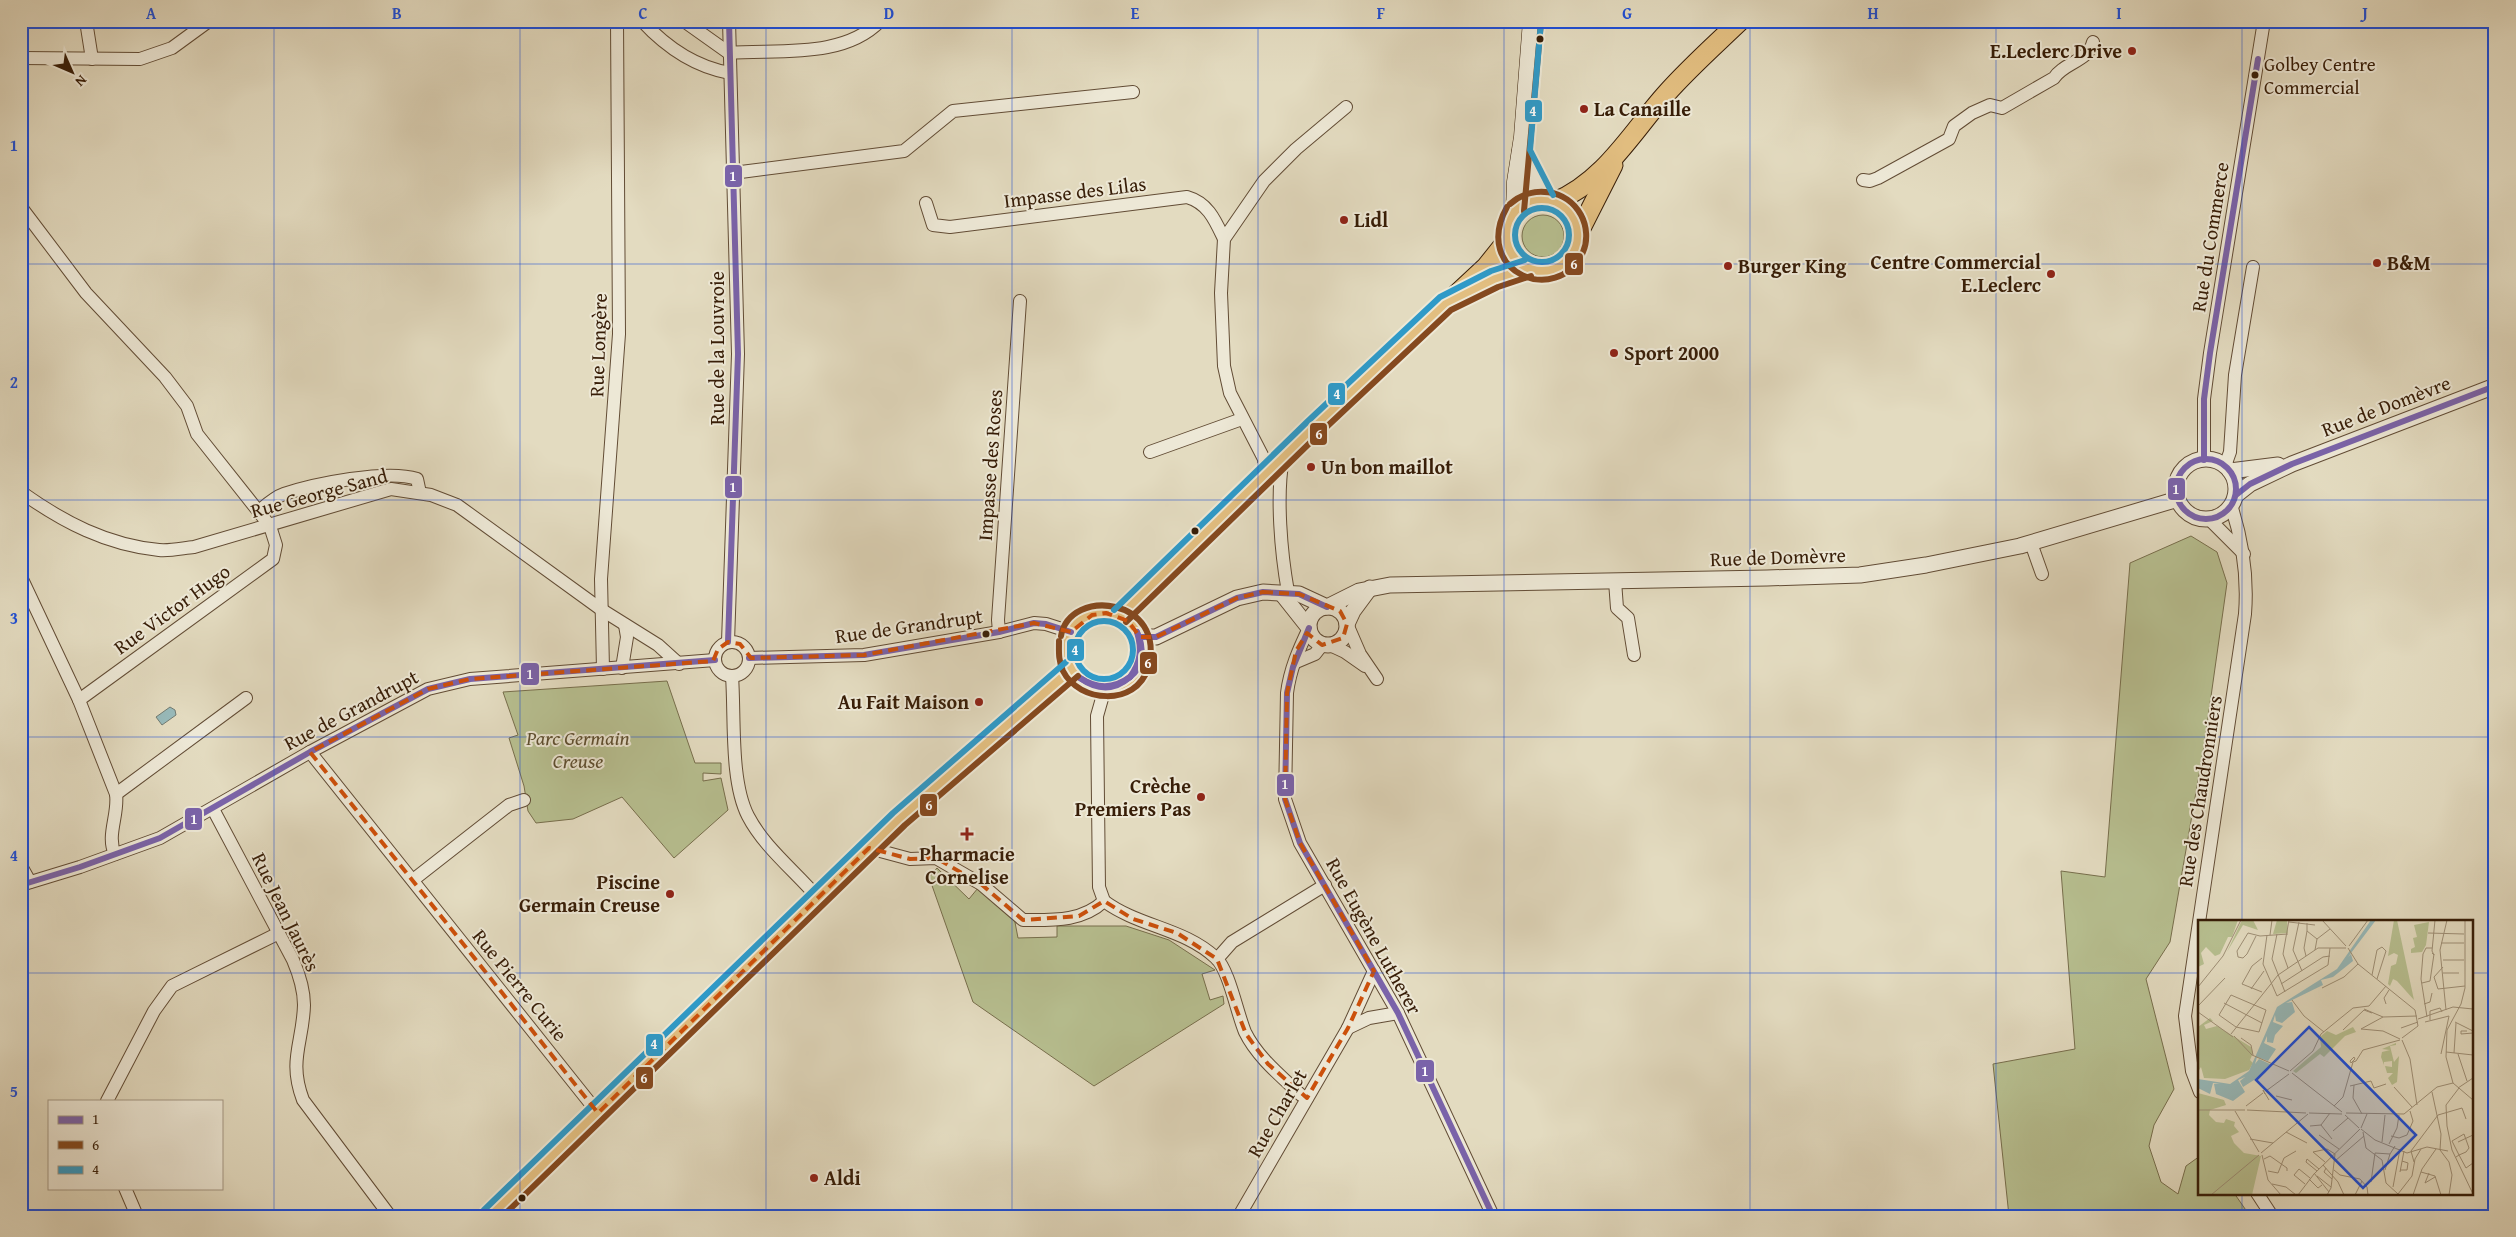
<svg xmlns="http://www.w3.org/2000/svg" width="2516" height="1237" font-family="'Gentium Book Plus',serif">
  <rect width="100%" height="100%" fill="#e3dbc0"/>
  <filter id="stains"><feTurbulence type="fractalNoise" baseFrequency=".004" numOctaves="4"/><feColorMatrix values="0 0 0 0 .2 0 0 0 0 .09 0 0 0 0 .02 0 0 0 .5 -.17"/></filter>
  <radialGradient id="worn" r=".72"><stop offset=".6" stop-color="#630" stop-opacity="0"/><stop offset="1" stop-color="#630" stop-opacity=".3"/></radialGradient>
  <g fill="#b7bf90" stroke="#776e4c">
    <circle cx="1543" cy="236" r="21"/>
    <polygon points="2191,536 2217,552 2227,583 2204,746 2170,942 2146,979 2174,1089 2154,1125 2149,1146 2161,1182 2178,1194 2186,1166 2200,1156 2200,1193 2234,1193 2250,1216 2009,1216 1993,1064 2075,1049 2061,871 2105,877 2130,563"/>
    <polygon points="667,681 695,763 721,763 721,774 703,773 703,781 721,778 728,810 674,858 622,797 573,819 536,823 528,811 524,786 509,738 518,735 503,692"/>
    <polygon points="937,868 969,899 978,888 1014,917 1018,938 1057,937 1057,926 1126,926 1169,940 1215,970 1202,974 1210,1000 1223,996 1224,1004 1094,1086 973,1002 929,877"/>
  </g>
  <polygon fill="#97b9b9" stroke="#717b72" points="170,707 175,710 176,715 162,725 156,717"/>
  <g fill="none" stroke-linecap="round" stroke-linejoin="round">
    <defs>
      <g id="minor">
        <polyline points="86,21 92,59"/>
        <path d="M642,21C667,48 695,67 730,73"/>
        <polyline points="684,21 729,53"/>
        <path d="M729,53C778,49 843,59 880,21"/>
        <polyline points="21,58 140,59 172,48 209,21"/>
        <polyline points="733,173 904,151 953,111 1133,92"/>
        <path d="M1863,180L1870,181L1878,178L1949,139L1954,126L1972,113L1990,105L2002,108L2054,78C2063,63 2089,61 2093,42"/>
        <path d="M926,203L933,225L950,227L1187,197C1208,203 1215,220 1224,239"/>
        <path d="M21,207L86,293L165,377L187,406L197,434L270,526L276,545L273,559L79,700L116,794C119,814 106,836 115,854"/>
        <polyline points="1150,452 1242,419"/>
        <path d="M1283,458C1276,496 1281,553 1288,592"/>
        <polyline points="2204,460 2204,399 2210,353 2264,21"/>
        <polyline points="2225,466 2230,452 2235,375 2253,267"/>
        <polyline points="1265,474 1264,459 1230,393 1224,366 1221,293 1224,239 1264,181 1296,149 1346,107"/>
        <path d="M21,492C63,522 107,545 159,550C171,551 183,548 194,547L391,489L431,495L457,505L602,610L658,645L679,664"/>
        <path d="M259,511C266,505 275,497 284,494C314,484 387,469 417,479L420,493"/>
        <polyline points="2209,519 2244,554"/>
        <polyline points="2031,543 2042,574"/>
        <polyline points="21,577 79,700"/>
        <polyline points="1615,581 1617,608 1628,618 1634,655"/>
        <polyline points="1347,624 1360,654 1377,679"/>
        <path d="M1309,628C1299,649 1290,669 1287,693L1285,799L1300,843L1398,1013L1493,1216"/>
        <polyline points="999,632 998,620 1020,301"/>
        <polyline points="728,642 738,354 729,21"/>
        <circle cx="732" cy="659" r="17"/>
        <polyline points="1330,645 1345,652 1365,666"/>
        <polyline points="749,658 864,655 999,632 1034,623 1046,624 1071,632"/>
        <polyline points="1296,662 1315,654 1322,645"/>
        <polyline points="622,668 627,637 625,625"/>
        <polyline points="603,669 601,579 619,334 617,21"/>
        <path d="M732,676C735,717 730,781 748,816C764,847 795,871 818,898"/>
        <polyline points="310,752 598,1113"/>
        <polyline points="116,794 246,698"/>
        <path d="M213,809L293,960C299,974 304,989 304,1005C303,1043 288,1060 303,1100L390,1216"/>
        <path d="M869,848L910,859L936,858L981,884L1023,920C1052,920 1082,922 1104,901C1139,927 1184,928 1216,958C1229,970 1237,1013 1245,1032C1257,1057 1282,1077 1301,1095L1307,1098"/>
        <polyline points="21,866 30,882"/>
        <polyline points="413,880 509,805 524,800"/>
        <polyline points="21,885 80,867 160,838 310,752 428,689 470,679 715,660"/>
        <polyline points="1104,901 1099,887 1097,716 1105,688"/>
        <polyline points="1217,959 1232,942 1325,885"/>
        <polyline points="1374,971 1348,1028 1369,1018 1398,1013"/>
        <path d="M2200,1092L2192,1071L2185,1016L2245,614C2248,576 2243,542 2231,505"/>
        <polyline points="107,1101 154,1011 172,986 279,933"/>
        <polyline points="125,1188 137,1216"/>
        <polyline points="2257,1193 2272,1216"/>
        <polyline points="1239,1216 1348,1028"/>
      </g>
      <g id="tertiary">
        <circle cx="2206" cy="489" r="30"/>
        <polyline points="2230,471 2278,465"/>
        <polyline points="2236,495 2250,484 2292,464 2495,386"/>
        <polyline points="1282,594 1309,628"/>
        <circle cx="1328" cy="626" r="19"/>
        <polyline points="1347,624 1353,611 1370,588"/>
        <polyline points="1140,637 1156,637 1237,598 1263,592 1299,594 1327,607 1359,591 1390,585 1767,578 1860,575 1926,565 2020,546 2178,499"/>
      </g>
      <g id="secondary">
        <polyline points="1521,152 1545,199"/>
        <polyline points="1515,211 1516,182 1523,137 1532,21"/>
      </g>
      <g id="primary">
        <circle cx="1542" cy="235" r="36"/>
        <path d="M1555,202C1605,181 1632,132 1666,94C1689,68 1715,45 1740,21"/>
        <polyline points="1578,234 1613,165"/>
        <polyline points="1468,293 1495,279 1528,268"/>
        <circle cx="1104" cy="650" r="37"/>
        <polyline points="1120,616 1313,428 1486,267 1506,242"/>
        <polyline points="490,1216 598,1113 899,819 1072,669"/>
      </g>
    </defs>
    <use href="#minor" stroke="#624c35" stroke-width="14"/>
    <use href="#tertiary" stroke="#624c35" stroke-width="17"/>
    <use href="#secondary" stroke="#371d07" stroke-width="19"/>
    <use href="#primary" stroke="#371d07" stroke-width="21"/>
    <use href="#minor" stroke="#ede8d6" stroke-width="12"/>
    <use href="#tertiary" stroke="#ede8d6" stroke-width="15"/>
    <use href="#secondary" stroke="#ede8d6" stroke-width="18"/>
    <use href="#primary" stroke="#e2be80" stroke-width="19"/>
    <defs>
      <g id="bus-1">
        <circle cx="2206" cy="489" r="30"/>
        <polyline points="2204,460 2204,399 2210,353 2258,59"/>
        <polyline points="2236,495 2250,484 2292,464 2495,386"/>
        <polyline points="1309,628 1293,667 1287,693 1285,799 1300,843 1398,1013 1493,1216"/>
        <polyline points="1140,637 1156,637 1237,598 1263,592 1299,594 1327,607"/>
        <polyline points="728,642 738,354 729,21"/>
        <polyline points="749,658 864,655 999,632 1034,623 1046,624 1071,632"/>
        <path d="M1130,677C1141,662 1142,649 1137,632"/>
        <path d="M1130,677C1144,667 1144,646 1137,632"/>
        <path d="M1080,678C1097,689 1114,689 1130,677"/>
        <path d="M1080,678C1097,690 1114,691 1130,677"/>
        <polyline points="21,885 80,867 160,838 310,752 428,689 470,679 715,660"/>
      </g>
      <g id="bus-2">
        <path d="M1507,207C1471,272 1557,308 1583,252C1588,241 1587,226 1581,215C1567,189 1532,184 1510,204"/>
        <polyline points="1524,211 1541,22"/>
        <polyline points="1126,622 1319,434 1451,310 1498,287 1531,276"/>
        <path d="M1059,641C1059,651 1058,660 1063,671C1079,703 1136,707 1148,668C1168,598 1070,586 1061,636"/>
        <polyline points="503,1216 905,825 1078,676"/>
      </g>
      <g id="bus-3">
        <polyline points="1541,22 1530,150 1553,195"/>
        <circle cx="1542" cy="235" r="27"/>
        <polyline points="1114,610 1307,422 1440,297 1491,271 1525,260"/>
        <circle cx="1104" cy="650" r="29"/>
        <polyline points="484,1210 893,813 1066,662"/>
      </g>
    </defs>
    <use href="#bus-1" stroke="#ede8d6" stroke-width="10"/>
    <use href="#bus-2" stroke="#ede8d6" stroke-width="10"/>
    <use href="#bus-3" stroke="#ede8d6" stroke-width="10"/>
    <use href="#bus-1" stroke="#7a63a9" stroke-width="6"/>
    <use href="#bus-2" stroke="#85491f" stroke-width="6"/>
    <use href="#bus-3" stroke="#2f9ac8" stroke-width="6"/>
  </g>
  <path fill="none" stroke="#cd500b" stroke-width="4" stroke-dasharray="10 6" stroke-linejoin="round" d="M1263,592L1299,594L1340,611L1347,624L1343,638L1322,645L1307,633L1296,651L1287,693L1285,799L1300,843L1374,971L1348,1028L1307,1098L1268,1064L1246,1034L1217,959L1177,933L1133,919L1104,901L1079,916L1023,920L981,884L936,858L910,859L869,848L598,1113L310,752L428,689L470,679L713,661L718,649L728,642L740,644L751,658L864,655L1034,623L1071,632L1092,615L1106,613L1128,621L1140,637H1156L1237,598Z"/>
  <path fill="none" stroke="#1d4ed8" stroke-width="1" stroke-opacity="0.55" d="M274,21V1216M520,21V1216M766,21V1216M1012,21V1216M1258,21V1216M1504,21V1216M1750,21V1216M1996,21V1216M2242,21V921M21,264H2495M21,500H2495M21,737H2495M21,973H2200M2472,973H2495M2242,1193V1216"/>
  <g fill="#371d07" stroke="#ede8d6" stroke-width="2">
    <circle cx="1540" cy="39" r="4.5"/>
    <circle cx="2255" cy="75" r="4.5"/>
    <circle cx="1195" cy="531" r="4.5"/>
    <circle cx="986" cy="634" r="4.5"/>
    <circle cx="522" cy="1198" r="4.5"/>
  </g>
  <g fill="#8f2418" stroke="#ede8d6" stroke-width="2">
    <circle cx="2132" cy="51" r="5"/>
    <circle cx="1584" cy="109" r="5"/>
    <circle cx="1344" cy="220" r="5"/>
    <circle cx="2377" cy="263" r="5"/>
    <circle cx="1728" cy="266" r="5"/>
    <circle cx="2051" cy="274" r="5"/>
    <circle cx="1614" cy="353" r="5"/>
    <circle cx="1311" cy="467" r="5"/>
    <circle cx="979" cy="702" r="5"/>
    <circle cx="1201" cy="797" r="5"/>
    <path d="M964.5 826.5h5v5h5v5h-5v5h-5v-5h-5v-5h5z"/>
    <circle cx="670" cy="894" r="5"/>
    <circle cx="814" cy="1178" r="5"/>
  </g>
  <g text-anchor="middle" stroke-width="4" stroke-linejoin="round" paint-order="stroke">
    <g font-size="19" fill="#371d07" stroke="#ede8d6" text-anchor="start">
      <text x="2264" y="71">Golbey Centre<tspan x="2264" dy="23">Commercial</tspan></text>
    </g>
    <g font-size="20" font-weight="bold" fill="#371d07" stroke="#ede8d6" text-anchor="start">
      <text x="2122" y="58" text-anchor="end">E.Leclerc Drive</text>
      <text x="1594" y="116">La Canaille</text>
      <text x="1354" y="227">Lidl</text>
      <text x="2041" y="269" text-anchor="end">Centre Commercial<tspan x="2041" dy="23">E.Leclerc</tspan></text>
      <text x="2387" y="270">B&amp;M</text>
      <text x="1738" y="273">Burger King</text>
      <text x="1624" y="360">Sport 2000</text>
      <text x="1321" y="474">Un bon maillot</text>
      <text x="969" y="709" text-anchor="end">Au Fait Maison</text>
      <text x="1191" y="793" text-anchor="end">Crèche<tspan x="1191" dy="23">Premiers Pas</tspan></text>
      <text x="967" y="861" text-anchor="middle">Pharmacie<tspan x="967" dy="23">Cornelise</tspan></text>
      <text x="660" y="889" text-anchor="end">Piscine<tspan x="660" dy="23">Germain Creuse</tspan></text>
      <text x="824" y="1185">Aldi</text>
    </g>
    <g font-size="20" fill="#371d07" stroke="#ede8d6">
      <text transform="translate(1075 192) rotate(-7)" y="7">Impasse des Lilas</text>
      <text transform="translate(2210 237) rotate(-81)" y="7">Rue du Commerce</text>
      <text transform="translate(598 345) rotate(-88)" y="7">Rue Longère</text>
      <text transform="translate(717 348) rotate(-90)" y="7">Rue de la Louvroie</text>
      <text transform="translate(2386 406) rotate(-21)" y="7">Rue de Domèvre</text>
      <text transform="translate(990 465) rotate(-86)" y="7">Impasse des Roses</text>
      <text transform="translate(319 493) rotate(-15)" y="7">Rue George Sand</text>
      <text transform="translate(1778 557) rotate(-2)" y="7">Rue de Domèvre</text>
      <text transform="translate(172 609) rotate(-36)" y="7">Rue Victor Hugo</text>
      <text transform="translate(909 626) rotate(-8)" y="7">Rue de Grandrupt</text>
      <text transform="translate(351 710) rotate(-28)" y="7">Rue de Grandrupt</text>
      <text transform="translate(2200 791) rotate(-81)" y="7">Rue des Chaudronniers</text>
      <text transform="translate(286 912) rotate(64)" y="7">Rue Jean Jaurès</text>
      <text transform="translate(1374 936) rotate(61)" y="7">Rue Eugène Lutherer</text>
      <text transform="translate(520 985) rotate(51)" y="7">Rue Pierre Curie</text>
      <text transform="translate(1277 1113) rotate(-60)" y="7">Rue Charlet</text>
    </g>
    <g font-size="20" font-style="italic" fill="#5d4e30" stroke="#ede8d6">
      <text x="578" y="745">Parc Germain<tspan x="578" dy="23">Creuse</tspan></text>
    </g>
  </g>
  <g transform="translate(2198 920)">
    <rect width="275" height="275" fill="#e3dbc0"/>
    <path d="M0,0H40L34,17H30L22,34L17,36L8,27L3,33L6,44L0,47ZM44,0H55L60,10L45,5L29,32ZM79,0H89L90,13L75,14ZM196,0H199L216,80L199,61L195,59L192,66L190,64L193,46L198,44L200,35L196,33L190,36ZM231,2L228,25L224,32L213,33V29L217,27L215,18L219,17L216,5ZM12,98L15,101L6,105L8,109L19,106L53,127L55,133L52,140L55,143L51,150L27,159L6,158L3,147L0,152V107ZM155,107L158,112L147,116L126,137L122,134L98,153L95,151L123,127L122,117L129,111L138,115ZM198,123V125L192,126L196,142L201,136L199,162L194,165L190,158L195,153H189L187,146L194,147V141L186,142V145L183,137L184,132L192,130L184,129ZM0,173L26,180L28,185L12,190L11,195L18,202L26,203L28,199L37,202L36,206L41,212L33,216L36,223L46,233L63,236L54,275H0Z" fill="#b7bf90"/>
    <path d="M173,0H178L150,37L153,34L155,41L135,57L123,60L125,65L88,83L94,82L97,92L84,103L78,101L77,95L75,102L85,106L77,115L75,123L69,122V116L66,123L78,129L70,141L59,137L57,144L61,139L74,145L67,153L45,167L42,161L47,157L40,160L47,172L35,181L18,174L16,164H22L15,163L12,174L0,168V159L32,164L51,151L79,87L139,49Z" fill="#97b9b9"/>
    <path fill="none" stroke="#9e8f76" stroke-width="1" d="M124,0L148,26M267,0V68L263,84L249,110L248,137L255,163L275,180M91,2L117,5M101,2L95,30L104,51M109,3V11L119,19L117,30M230,13L266,14M79,14L74,39L87,72M69,15L65,44L79,76L130,45L132,28M72,15L74,0M58,16L49,34L45,38L40,37L39,31L50,13L62,16L90,14M119,19L132,9M243,23H266M151,26L170,0M150,28L160,44L217,90L220,106L204,118M179,30L184,27L188,31L179,59M234,33L236,35L234,31L237,0M108,36L106,28L109,11M245,40H266M245,47L236,57L240,69L267,66M90,48L85,34L91,0M245,53H261M174,55L179,30M224,63L232,61L236,34M83,64L125,37L132,36M0,67L25,36L43,0M124,68L146,57L160,44M53,69L66,51M64,72L44,64L54,46L64,38M33,75L68,90L61,112L38,107L21,95ZM94,80L106,96L126,112M26,83L64,103M188,84L186,78L191,70M226,84L232,82L234,73M0,86L27,58M166,89L185,97L219,96M248,90L242,30L249,0M0,92L35,117M229,97L223,59L225,34L228,28H234M220,99L255,87L275,89M232,100V91L242,88L244,92M227,102L251,96M257,102L275,111M203,108L220,102M163,109L185,111L202,119M163,109L185,97M145,110L166,90L174,93M269,111H263V114L275,113M33,114L80,55L120,28H148M36,116L54,135L91,151M43,118L53,125L55,135M204,120L212,139L219,185M248,132L275,135M256,133L258,103M243,134L251,96M260,134L269,161M156,137L157,139L153,143L152,141ZM158,141L165,130L202,120M92,151L115,131L123,114L155,88L171,86L188,66M94,153L144,192M156,165L155,178L164,194M152,166L173,161L176,168L188,164M196,167L214,187M260,168L275,158M261,168L248,185L249,206L254,230L275,274M68,171L91,154M234,172L243,214L242,230L251,242L254,255L251,275M67,174L65,170L71,180M78,176L94,180M48,186L65,173M136,186L145,177L155,142L158,141M0,190H47M49,190L108,193M37,191L61,232M111,193L144,194M148,193L206,194L239,167L255,163M147,195L161,208M123,205L134,219M112,206L123,205L132,193M163,208L169,194M163,209L177,220L209,233L229,227L250,231M135,211L150,198M88,212L109,223M165,212L168,228L184,240L188,263L200,274M121,215L141,229M193,216L201,218L209,215L215,201L212,191M52,219L75,223M184,222L187,195M260,222L275,215M191,224L199,208L201,195M115,232L129,229L137,234M115,232L127,242M63,233L110,194M64,235L70,260L83,275M258,237L261,235L268,232L271,228L266,214L254,221L261,235L268,248L275,243M66,239L72,236L89,248V251M109,239L108,242L119,251M109,239L121,249M137,241L166,216M216,242L213,231L240,195L264,188L268,199M125,245L140,262L146,275M128,248L126,252L134,259M136,250L142,255L162,259L169,267L170,275M187,250L192,234M202,250H209L210,243L204,241M70,251L80,253L86,238L98,231M202,252L206,231M223,252L237,256L243,275M116,253L131,272M231,253L227,263L237,257M119,256L133,267M111,259L120,268L124,265M173,262L177,233L192,234L197,226M74,264L88,267L98,275M107,264L96,255L101,249L112,258M195,267L202,229M200,274L214,256L217,239L223,229M13,275L61,235M100,275L116,254L162,209M129,275L133,268L137,234M157,275L164,261M215,275L224,249L238,229"/>
    <path fill="#1d4ed8" fill-opacity="0.15" stroke="#1d4ed8" stroke-width="2.5" d="M111,107L218,215L165,268L58,160Z"/>
    <rect width="275" height="275" fill="none" stroke="#371d07" stroke-width="2.5"/>
  </g>
  <g stroke="#ede8d6" stroke-width="2">
    <rect x="1524" y="99" width="19" height="24" rx="5" fill="#2f9ac8"/>
    <rect x="724" y="164" width="19" height="24" rx="5" fill="#7a63a9"/>
    <rect x="1564" y="252" width="20" height="24" rx="5" fill="#85491f"/>
    <rect x="1327" y="382" width="19" height="24" rx="5" fill="#2f9ac8"/>
    <rect x="1309" y="422" width="19" height="24" rx="5" fill="#85491f"/>
    <rect x="724" y="475" width="19" height="24" rx="5" fill="#7a63a9"/>
    <rect x="2167" y="477" width="19" height="24" rx="5" fill="#7a63a9"/>
    <rect x="1066" y="638" width="19" height="24" rx="5" fill="#2f9ac8"/>
    <rect x="1139" y="651" width="19" height="24" rx="5" fill="#85491f"/>
    <rect x="520" y="662" width="20" height="24" rx="5" fill="#7a63a9"/>
    <rect x="1276" y="773" width="19" height="24" rx="5" fill="#7a63a9"/>
    <rect x="919" y="793" width="19" height="24" rx="5" fill="#85491f"/>
    <rect x="184" y="807" width="19" height="24" rx="5" fill="#7a63a9"/>
    <rect x="645" y="1033" width="19" height="24" rx="5" fill="#2f9ac8"/>
    <rect x="1415" y="1059" width="20" height="24" rx="5" fill="#7a63a9"/>
    <rect x="635" y="1066" width="19" height="24" rx="5" fill="#85491f"/>
  </g>
  <g font-size="14" text-anchor="middle" font-weight="bold" fill="#fff">
    <text x="1533" y="116">4</text>
    <text x="733" y="181">1</text>
    <text x="1574" y="269">6</text>
    <text x="1337" y="399">4</text>
    <text x="1319" y="439">6</text>
    <text x="733" y="492">1</text>
    <text x="2176" y="494">1</text>
    <text x="1075" y="655">4</text>
    <text x="1148" y="668">6</text>
    <text x="530" y="679">1</text>
    <text x="1285" y="789">1</text>
    <text x="929" y="810">6</text>
    <text x="194" y="824">1</text>
    <text x="654" y="1049">4</text>
    <text x="1425" y="1076">1</text>
    <text x="644" y="1083">6</text>
  </g>
  <rect width="2516" height="1237" fill="none" stroke="#e3dbc0" stroke-width="55"/>
  <rect x="48" y="1100" width="175" height="90" fill="#ede8d6" stroke="#a49783"/>
  <rect x="58" y="1116" width="25" height="8" fill="#7a63a9" stroke="#a49783"/>
  <text x="92" y="1124" font-size="15" fill="#371d07">1</text>
  <rect x="58" y="1141" width="25" height="8" fill="#85491f" stroke="#a49783"/>
  <text x="92" y="1150" font-size="15" fill="#371d07">6</text>
  <rect x="58" y="1166" width="25" height="8" fill="#2f9ac8" stroke="#a49783"/>
  <text x="92" y="1174" font-size="15" fill="#371d07">4</text>
  <g transform="translate(72 72) rotate(135)" stroke="#ede8d6" stroke-width="4" paint-order="stroke">
  <path d="M0-4L9 19L0 12L-9 19Z" fill="#371d07"/>
  <text y="-8" font-size="14" font-weight="bold" text-anchor="middle" fill="#371d07">N</text>
  </g>
  <rect x="28" y="28" width="2460" height="1182" fill="none" stroke="#1d4ed8" stroke-width="2"/>
  <g font-size="16" text-anchor="middle" font-weight="bold" fill="#1d4ed8">
    <text x="151" y="19">A</text>
    <text x="397" y="19">B</text>
    <text x="643" y="19">C</text>
    <text x="889" y="19">D</text>
    <text x="1135" y="19">E</text>
    <text x="1381" y="19">F</text>
    <text x="1627" y="19">G</text>
    <text x="1873" y="19">H</text>
    <text x="2119" y="19">I</text>
    <text x="2365" y="19">J</text>
    <text x="14" y="151">1</text>
    <text x="14" y="388">2</text>
    <text x="14" y="624">3</text>
    <text x="14" y="861">4</text>
    <text x="14" y="1097">5</text>
  </g>
  <rect width="100%" height="100%" filter="url(#stains)"/>
  <rect width="100%" height="100%" fill="url(#worn)"/>
</svg>
